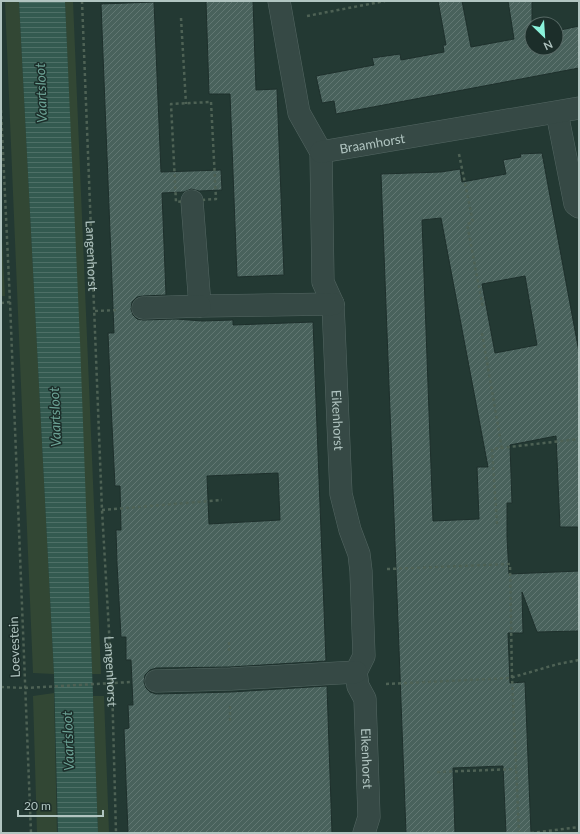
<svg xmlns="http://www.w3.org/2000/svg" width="580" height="834" font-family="Lato,sans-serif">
  <defs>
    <pattern id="water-rules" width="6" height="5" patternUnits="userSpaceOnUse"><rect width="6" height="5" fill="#335a50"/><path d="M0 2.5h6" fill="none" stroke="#4e7067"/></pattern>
    <pattern id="building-hatch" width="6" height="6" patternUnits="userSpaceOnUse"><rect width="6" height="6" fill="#49625c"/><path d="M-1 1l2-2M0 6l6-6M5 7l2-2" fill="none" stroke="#617772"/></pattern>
  </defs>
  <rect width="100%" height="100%" fill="#233933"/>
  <g fill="#324734">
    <polygon points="5,1 19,1 54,674 33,673"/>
    <polygon points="65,1 73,1 101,674 92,674"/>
    <polygon points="1,222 5,296 1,296"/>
    <polygon points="54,693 57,833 37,833 33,696"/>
    <polygon points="93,696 104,696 109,833 98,833"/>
  </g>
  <polygon fill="url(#water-rules)" points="19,1 65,1 80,341 98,833 58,833 54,674"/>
  <g fill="url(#building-hatch)" stroke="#1e302c" fill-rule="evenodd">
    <polygon points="206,1 253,1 256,90 277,89 284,275 237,277 230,94 209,94"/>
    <polygon points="438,1 462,1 471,47 514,39 508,1 532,1 532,48 556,48 556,31 579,26 579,68 336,114 334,101 322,103 316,76 374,65 372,58 400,54 401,60 444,52 443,45 446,45"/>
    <path d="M154,2L161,172L221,170L222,190L199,191L191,189L184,192L162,193L166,295L143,296L137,297L132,302L131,309L133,315L137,319L143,320L176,319L202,321L233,320V325L313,322L326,661L230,667L156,668L150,670L145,675L144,682L146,688L150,692L156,694L231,692L327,686L332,833H128L124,729L129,728L128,705H133L131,660H126V637H121L117,563L116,530H121L120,486H115L111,405L108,333H114L101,4ZM278,473L280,520L209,524L207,476Z"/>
    <path d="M542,153L579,352V527H560L556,436L510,445L512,503H507V537L509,574L579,571V631L537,632L522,592L523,633H508L510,683L525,682L531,833H506L503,766L453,768L455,833H406L381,174L441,172L460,169L462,182L506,174L503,160L521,157L520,154ZM441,218L488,467H477L479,519L433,521L422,220ZM525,276L537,345L495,353L482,284Z"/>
  </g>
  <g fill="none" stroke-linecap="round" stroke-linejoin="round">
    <defs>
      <g id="street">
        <path id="s2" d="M279,1L299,113L321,152L323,282L333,304L341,494L350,530L359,554L361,571L364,656L356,672L358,686L365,699L369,817L364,833"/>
        <polyline points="557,113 575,204 579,207"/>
        <path id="s3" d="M321,152L579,108"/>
        <polyline points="192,201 200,306 333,304"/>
        <polyline points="143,308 200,306"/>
        <polyline points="156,681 231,679 356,672"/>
      </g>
    </defs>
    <use href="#street" stroke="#546763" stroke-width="23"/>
    <g stroke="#4e6255" stroke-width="2.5" stroke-dasharray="3 3" stroke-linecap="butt">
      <path id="s1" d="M82,1L102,510L112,683L116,833"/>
      <polyline points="307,16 385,1"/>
      <polyline points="181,18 186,104"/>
      <polygon points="211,102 216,199 176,202 171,104"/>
      <polyline points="1,110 10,302 31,833"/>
      <polyline points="459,154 473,222 467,224 483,308"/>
      <polyline points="1,303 10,302"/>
      <polyline points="95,311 119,310"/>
      <polyline points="482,333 502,449"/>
      <polyline points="102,510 222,500"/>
      <polyline points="497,524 492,449 579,439"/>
      <polyline points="387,569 510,564 512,677 519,833"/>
      <polyline points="229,642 229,653"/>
      <polyline points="386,684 510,678 558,664 579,660"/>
      <polyline points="1,687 25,688 131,682"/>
      <polyline points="230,721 230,704"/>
      <polyline points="437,772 516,769"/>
      <polyline points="531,833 579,827"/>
    </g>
    <use href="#street" stroke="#364945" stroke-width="22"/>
  </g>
  <g text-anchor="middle" stroke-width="3" stroke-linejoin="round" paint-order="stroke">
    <g font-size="13" fill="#b1c5c1" stroke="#1c2e2a">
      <text dy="5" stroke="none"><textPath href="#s3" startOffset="52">Braamhorst</textPath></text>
      <text dy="5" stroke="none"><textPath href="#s1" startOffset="255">Langenhorst</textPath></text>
      <text dy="5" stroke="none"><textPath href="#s2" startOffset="429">Eikenhorst</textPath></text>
      <text transform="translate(14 647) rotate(-92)" y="5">Loevestein</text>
      <text dy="5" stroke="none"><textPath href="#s1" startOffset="671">Langenhorst</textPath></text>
      <text dy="5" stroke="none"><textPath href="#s2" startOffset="774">Eikenhorst</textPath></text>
    </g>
    <g font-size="14" font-style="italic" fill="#6ca295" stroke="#1c2e2a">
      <text transform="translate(41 93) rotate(-92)" y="5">Vaartsloot</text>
      <text transform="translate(55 417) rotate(-92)" y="5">Vaartsloot</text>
      <text transform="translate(68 741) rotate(-92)" y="5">Vaartsloot</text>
    </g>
  </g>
  <rect width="580" height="834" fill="none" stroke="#b1c5c1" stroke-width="4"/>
  <g transform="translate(544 36) rotate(155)"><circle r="19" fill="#1c2e2a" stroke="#586a66"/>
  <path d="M0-3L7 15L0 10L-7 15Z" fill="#8af2db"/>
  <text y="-6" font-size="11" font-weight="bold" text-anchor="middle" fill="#b1c5c1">N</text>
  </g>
  <path d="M18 810v6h85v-6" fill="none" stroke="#b1c5c1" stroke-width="2"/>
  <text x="24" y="810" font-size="12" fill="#b1c5c1" stroke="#1c2e2a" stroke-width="3" paint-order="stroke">20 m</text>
</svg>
